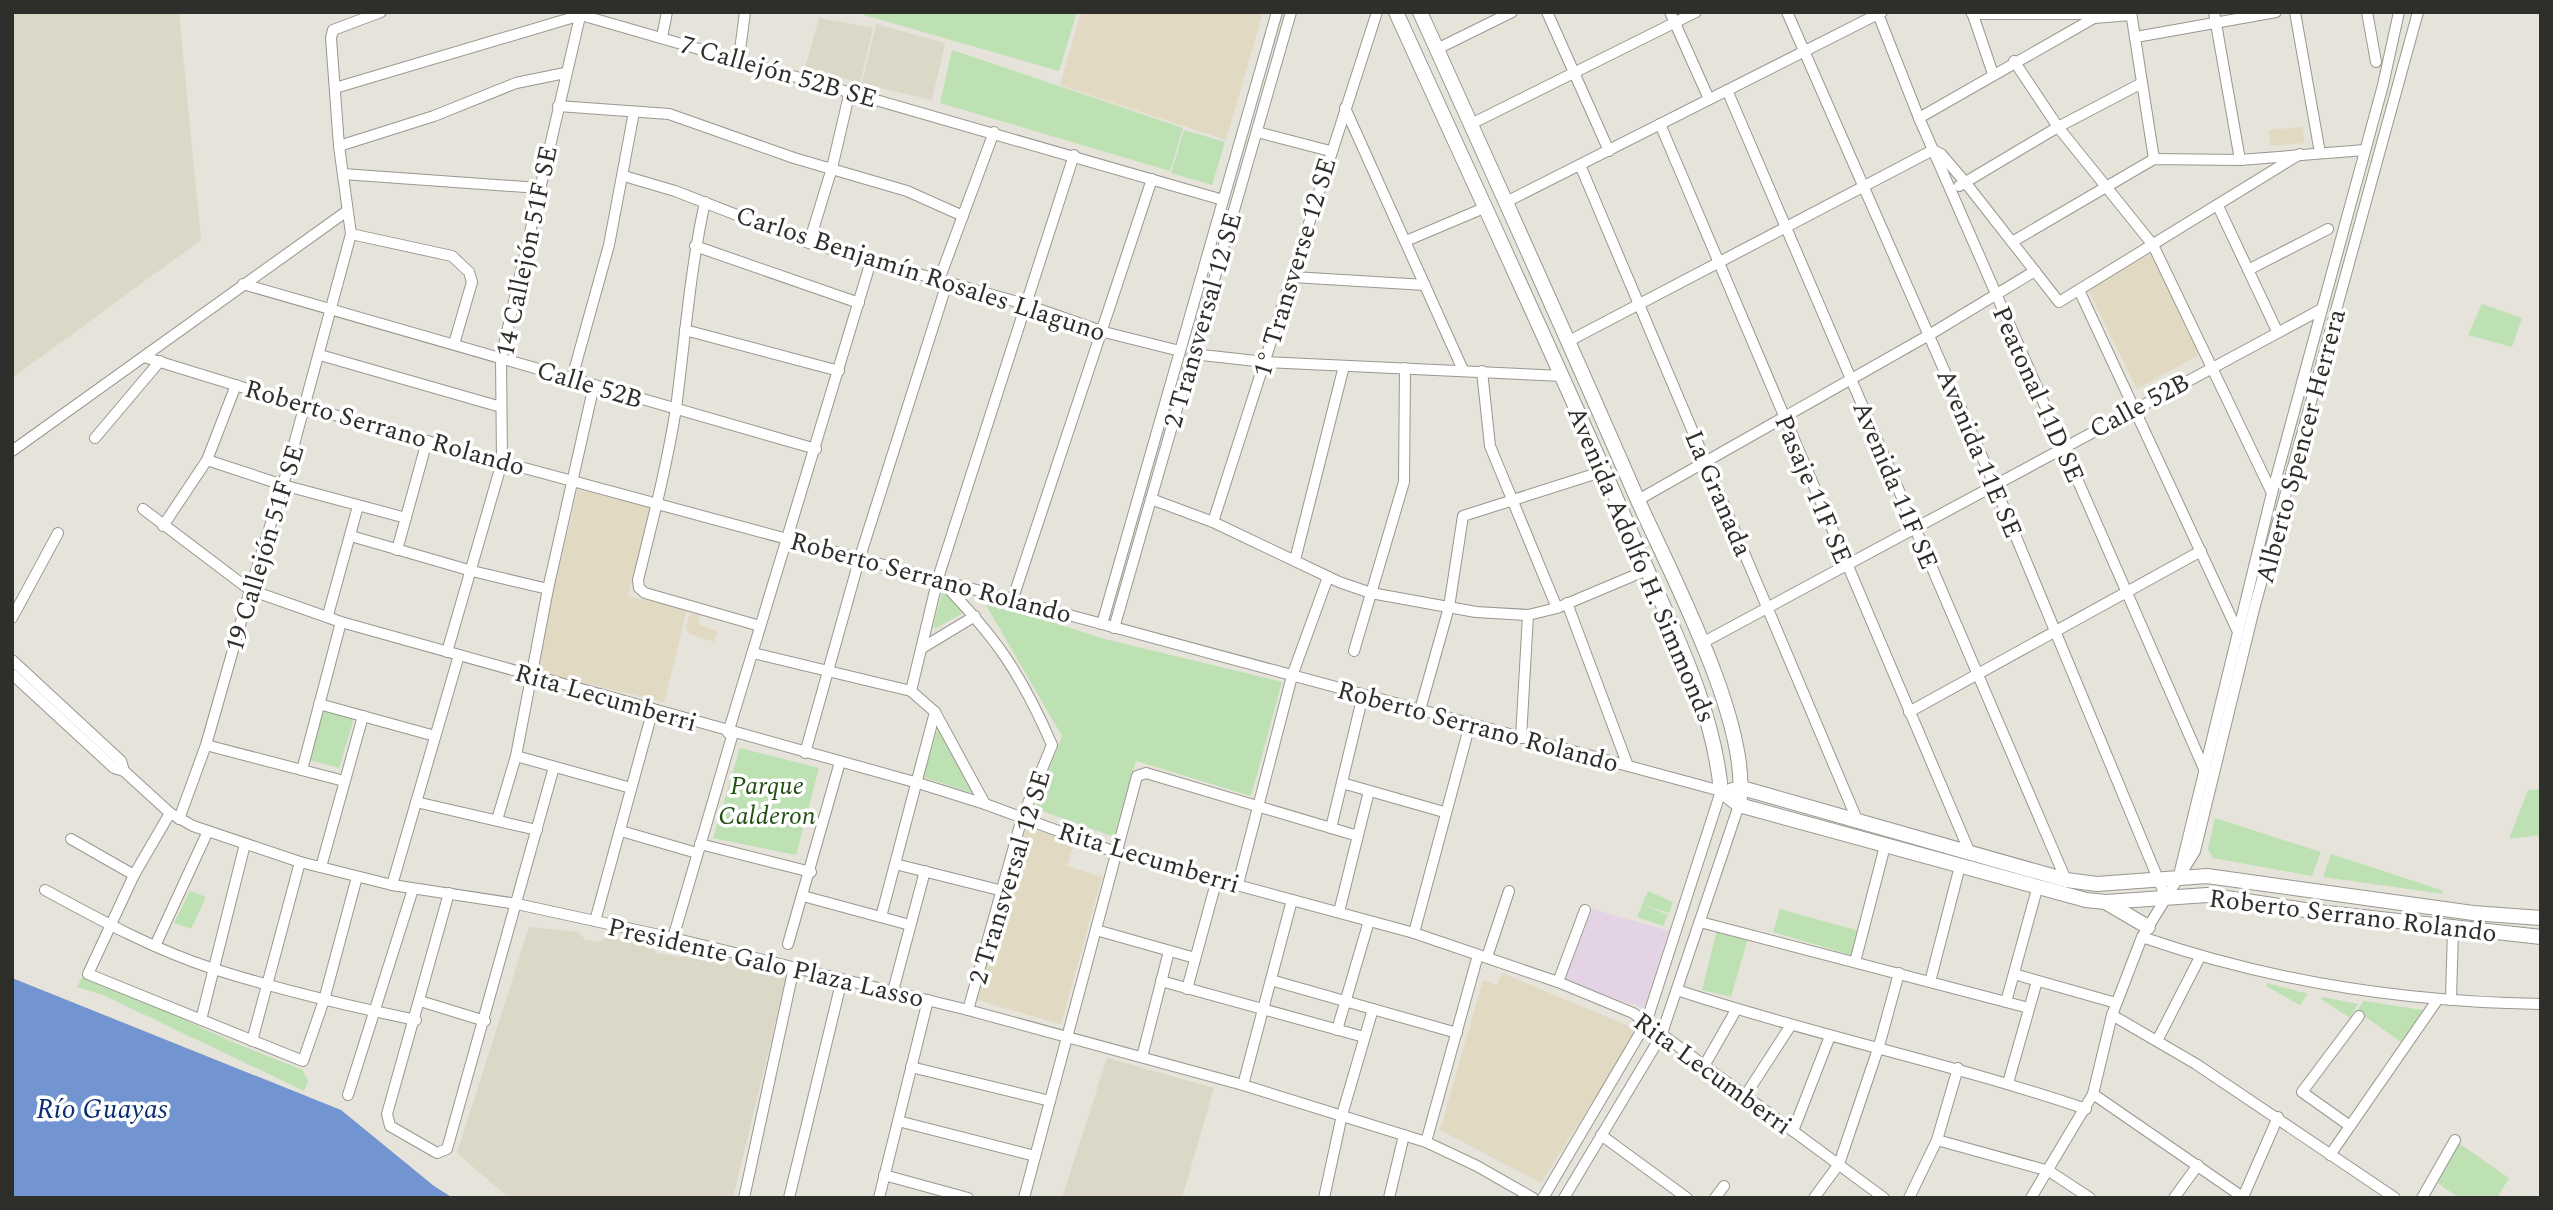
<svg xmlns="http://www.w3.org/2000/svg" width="2553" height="1210" font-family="Spectral,serif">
  <rect width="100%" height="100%" fill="#e5e3da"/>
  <polygon fill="#e3d3e5" points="1592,909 1669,931 1644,1008 1565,981"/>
  <g fill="#dcd8c8">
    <polygon points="12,12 179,12 201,240 12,378"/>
    <polygon points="819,18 873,28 860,83 805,68"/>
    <polygon points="876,24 945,43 932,100 862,84"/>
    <polygon points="529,927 579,932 585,940 600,942 609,936 653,947 656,953 681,957 688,950 787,975 733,1198 509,1198 457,1153"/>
    <polygon points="1107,1058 1214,1088 1182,1198 1062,1198"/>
  </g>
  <g fill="#e2d9c3">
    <polygon points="1081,12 1263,12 1226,140 1060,85"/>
    <polygon points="2303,127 2304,143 2271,146 2268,130"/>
    <polygon points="2151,254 2200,354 2137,389 2088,289"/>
    <polygon points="578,490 650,507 628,596 687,610 664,702 534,671"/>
    <polygon points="690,614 700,615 698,624 718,632 714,642 689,634 686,627"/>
    <polygon points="1027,827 1074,843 1067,866 1102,877 1061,1024 977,1000"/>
    <polygon points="1502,973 1638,1030 1541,1183 1440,1130 1483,980 1497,985"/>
  </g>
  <g fill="#bee1b4">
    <polygon points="865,12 1077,12 1059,71 864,15"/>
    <polygon points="952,50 1183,128 1170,171 940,103"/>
    <polygon points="1184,130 1225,142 1212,185 1171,173"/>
    <polygon points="2482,304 2522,318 2512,347 2468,335"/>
    <polygon points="943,589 965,612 936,628 933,627"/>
    <polygon points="988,601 1101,638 1282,682 1251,796 1136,761 1114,837 1034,808 1062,736 987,607"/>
    <polygon points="324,710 354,718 339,768 310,760"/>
    <polygon points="939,725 975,794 923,777"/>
    <polygon points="740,748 819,768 796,855 713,838"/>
    <polygon points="2541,789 2541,835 2509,839 2528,790"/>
    <polygon points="2215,818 2321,852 2312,876 2213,858 2208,849"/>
    <polygon points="2331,854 2441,890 2444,894 2323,877"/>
    <polygon points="190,891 206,897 191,929 174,923"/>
    <polygon points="1648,891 1673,902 1669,913 1644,905 1668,915 1663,926 1637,917"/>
    <polygon points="1780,909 1859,931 1851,955 1773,932"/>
    <polygon points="1717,930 1748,938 1731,997 1702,990"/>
    <polygon points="84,974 235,1043 303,1070 308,1081 304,1091 103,995 77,987"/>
    <polygon points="2267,983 2308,994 2300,1005 2266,986"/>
    <polygon points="2322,997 2358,1004 2350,1018 2321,999"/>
    <polygon points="2363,1001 2423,1010 2401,1042 2357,1011"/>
    <polygon points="2457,1142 2509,1178 2497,1198 2459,1198 2435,1181"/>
  </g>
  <polygon fill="#7294d0" points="12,978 341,1110 434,1186 453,1198 12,1198"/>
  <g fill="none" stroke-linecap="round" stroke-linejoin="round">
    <defs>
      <g id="minor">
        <polyline points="1547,12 1609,151"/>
        <polyline points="1670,12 1709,99"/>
        <polyline points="1787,12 1994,484 2166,898"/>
        <polyline points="1972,12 1993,74"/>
        <polyline points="2131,12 2154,159"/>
        <polyline points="2214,12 2240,160"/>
        <polyline points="2295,12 2320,153"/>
        <polyline points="2367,12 2376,62"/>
        <polyline points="1878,14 1919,118 2205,771"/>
        <polyline points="1972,14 2084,14 2094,18 2131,15"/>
        <polyline points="662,37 667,12"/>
        <polyline points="2136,37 2276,12"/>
        <polyline points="1437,49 1512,12"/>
        <polyline points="739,58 745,12"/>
        <polyline points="2014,61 2058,127 2153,245 2272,493"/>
        <polyline points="335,88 581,15 1223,200"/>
        <polyline points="1727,90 2066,880"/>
        <polyline points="558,106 669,114 794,158 907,191 963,216"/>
        <polyline points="1345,108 1463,370"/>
        <polyline points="1919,118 2094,18"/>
        <polyline points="1471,124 1696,12"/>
        <polyline points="1660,124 1970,853"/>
        <polyline points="1257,132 1330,151"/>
        <polyline points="339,146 434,116 516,83 565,73"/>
        <polyline points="1580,165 1858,822"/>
        <polyline points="343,174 539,188"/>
        <polyline points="624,176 675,191 809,243 1024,304 1104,332 1180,351"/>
        <polyline points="1959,186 2058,127 2142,83"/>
        <path d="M705,202C690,270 685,339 676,408C667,466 652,523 638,580L639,588L645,593L760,626"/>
        <polyline points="1506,202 1882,12"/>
        <polyline points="2218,206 2277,331"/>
        <polyline points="351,234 452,256 469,272 472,282 454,344"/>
        <polyline points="1406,241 1484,208"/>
        <polyline points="2012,242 2154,159 2240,160 2365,150"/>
        <polyline points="809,243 832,168 850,91"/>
        <polyline points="695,246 859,303"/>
        <polyline points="2248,270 2328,229"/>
        <polyline points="1293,277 1425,285"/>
        <polyline points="939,280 994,132"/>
        <polyline points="243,284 816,449"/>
        <polyline points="2079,290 2238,632"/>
        <polyline points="685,330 839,371"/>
        <polyline points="1569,341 1933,150 1941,154 1965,182 2059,302 2300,154"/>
        <polyline points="1193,354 1265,362 1563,376"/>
        <polyline points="320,355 501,407"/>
        <polyline points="144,357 306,407 502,462 1721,791 1646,1023 1543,1198"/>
        <polyline points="1482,371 1490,446 1557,608"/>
        <polyline points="572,378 609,245 634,112"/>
        <polyline points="95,438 160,361"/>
        <polyline points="12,451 347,211"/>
        <polyline points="207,460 283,485 406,518"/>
        <polyline points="1151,499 1213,522 1339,582 1371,593 1476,612 1528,615 1557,608 1647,570"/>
        <polyline points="1638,500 1929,335 2035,271"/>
        <polyline points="143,509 250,590 341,622 918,783 985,804 1115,852 1414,933 1558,982 1633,1013 1884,1198"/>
        <polyline points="1213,522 1377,12"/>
        <polyline points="163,526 207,460 236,385"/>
        <polyline points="351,536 472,571 548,589"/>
        <polyline points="397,550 427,441"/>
        <polyline points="1295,560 1344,366"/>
        <path d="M940,580C995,636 1021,673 1052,745L1022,818L968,1010"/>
        <polyline points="1013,598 1152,179"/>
        <polyline points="1567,603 1628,766"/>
        <polyline points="328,615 358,506"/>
        <polyline points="12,618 58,533"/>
        <polyline points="1102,624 1277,12"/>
        <polyline points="1114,628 1291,12"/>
        <polyline points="1702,643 2320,310"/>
        <polyline points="922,648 975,616"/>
        <polyline points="1354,651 1404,482 1405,368"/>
        <polyline points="447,652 502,462 501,358 581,12"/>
        <polyline points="753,653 911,691"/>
        <polyline points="12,660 121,761 124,771"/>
        <polyline points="12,674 114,768 124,771 170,813 193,826 300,862 392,885 517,904 673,938 968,1010 1243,1085 1426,1142 1477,1166 1533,1198"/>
        <polyline points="319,704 435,736"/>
        <polyline points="1420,710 1449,607 1463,516 1604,471"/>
        <polyline points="935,712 985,804"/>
        <polyline points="1909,712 2201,551"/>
        <polyline points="728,733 871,261"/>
        <polyline points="1521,738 1528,615"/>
        <polyline points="206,745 344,781"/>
        <polyline points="805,753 860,557 947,283"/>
        <polyline points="516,756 631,788"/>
        <polyline points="302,770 341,622"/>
        <polyline points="1342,783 1444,812"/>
        <polyline points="416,802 537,830"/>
        <polyline points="170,813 134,875 88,974 303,1061 324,1000 357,877"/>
        <polyline points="179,819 206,745 250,590 283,485 351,234 339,146 331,38 333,30 381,12"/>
        <polyline points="497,820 516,756 548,589 594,385"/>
        <polyline points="1331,828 1363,695"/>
        <polyline points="621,831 697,853"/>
        <polyline points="71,839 134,875"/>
        <polyline points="700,844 811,872"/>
        <polyline points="895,864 1003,891"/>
        <polyline points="321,867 363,716"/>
        <polyline points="2180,871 2272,493 2383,85 2399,12"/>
        <polyline points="1238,884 1292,676 1328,577"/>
        <polyline points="392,885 459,655"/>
        <path d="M45,890C100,920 155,950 214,969C280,990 348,1006 416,1020"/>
        <polyline points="449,893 387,1114 390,1126 437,1153 447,1149 554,767"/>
        <polyline points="803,896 910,925"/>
        <polyline points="1339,912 1369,791"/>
        <polyline points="881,917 935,712 911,691 938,578 1074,155"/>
        <polyline points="595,921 653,709"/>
        <polyline points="1700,922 2029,1008"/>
        <polyline points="1096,930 1195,958"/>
        <polyline points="1414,933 1470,724"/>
        <path d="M2142,937C2269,981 2406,1002 2541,1004"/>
        <polyline points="673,938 733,733"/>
        <polyline points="788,944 840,762"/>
        <polyline points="155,946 208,831"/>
        <polyline points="1487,957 1509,891"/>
        <polyline points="1855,962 1885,846"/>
        <polyline points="2014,974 2116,1003"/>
        <polyline points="1271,980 1457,1033"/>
        <polyline points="1161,981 1364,1037"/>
        <polyline points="1558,982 1585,910"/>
        <polyline points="1930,982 1960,866"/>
        <polyline points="1187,989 1217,879"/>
        <path d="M1677,990C1812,1035 1951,1063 2086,1109"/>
        <polyline points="893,991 925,871"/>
        <polyline points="2451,1000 2453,928"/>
        <polyline points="420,1001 485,1021"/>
        <polyline points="2006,1002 2037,889"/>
        <polyline points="2112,1015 2196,1064 2395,1198"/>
        <polyline points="201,1020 245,844"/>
        <polyline points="1337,1030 1369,921"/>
        <polyline points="2158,1039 2200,957"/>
        <polyline points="252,1041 300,862"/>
        <polyline points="1142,1057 1169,951"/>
        <polyline points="1704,1066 1736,1010"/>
        <polyline points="911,1067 1050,1101"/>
        <polyline points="2008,1083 2037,981"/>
        <polyline points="1243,1085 1292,900"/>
        <polyline points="2093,1094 2244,1198"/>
        <polyline points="348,1095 413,889"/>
        <polyline points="1745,1096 1791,1025"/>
        <polyline points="898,1121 1035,1156"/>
        <polyline points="2350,1126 2302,1092 2359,1016"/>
        <polyline points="1793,1131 1830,1036"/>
        <polyline points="1601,1135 1687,1198"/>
        <polyline points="1937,1140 2049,1171 2090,1198"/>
        <polyline points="1426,1142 1478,955"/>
        <polyline points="2330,1155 2438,999"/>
        <polyline points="884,1175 968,1198"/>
        <polyline points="2243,1197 2278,1117"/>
        <polyline points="744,1198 794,967"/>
        <polyline points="789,1198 842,979"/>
        <polyline points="879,1198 928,1000"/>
        <polyline points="1024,1198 1137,776 1146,773 1358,836"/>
        <polyline points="1324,1198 1342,1115 1373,1009"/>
        <polyline points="1389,1198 1404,1135"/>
        <polyline points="1564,1198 1661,1036 1739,805"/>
        <polyline points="1715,1198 1724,1186"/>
        <polyline points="1814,1198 1839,1164 1879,1046 1899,973"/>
        <polyline points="1909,1198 1937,1140 1958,1068"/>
        <polyline points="2031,1198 2093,1094 2112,1015 2142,937 2195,851 2254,609 2418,12"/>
        <polyline points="2174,1198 2198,1165"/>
        <polyline points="2422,1198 2455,1140"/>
      </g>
      <g id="major">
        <path d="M1396,12C1474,184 1554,355 1629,528C1665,614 1712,698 1721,791"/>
        <path d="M1420,12C1493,173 1566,334 1636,496C1669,571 1753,726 1739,805"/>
        <polyline points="1732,790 1742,788 2066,880 2097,884 2207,876 2473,913 2541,918"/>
        <polyline points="1721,791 1739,805 2086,900 2106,902 2207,895 2318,912 2541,937"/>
        <polyline points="2107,903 2148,927"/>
      </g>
    </defs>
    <use href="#minor" stroke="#99978f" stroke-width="12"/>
    <use href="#major" stroke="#99978f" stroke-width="16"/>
    <use href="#minor" stroke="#fff" stroke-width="10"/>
    <use href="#major" stroke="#fff" stroke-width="14"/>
  </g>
  <g text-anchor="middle" stroke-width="7" stroke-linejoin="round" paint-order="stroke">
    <g font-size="26" fill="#2e2e2a" stroke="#fff">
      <text transform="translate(779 71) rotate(16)" y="9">7 Callejón 52B SE</text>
      <text transform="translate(526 251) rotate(-78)" y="9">14 Callejón 51F SE</text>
      <text transform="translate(1294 267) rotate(-73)" y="9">1° Transverse 12 SE</text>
      <text transform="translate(921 273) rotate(18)" y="9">Carlos Benjamín Rosales Llaguno</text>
      <text transform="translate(1202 320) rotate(-74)" y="9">2 Transversal 12 SE</text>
      <text transform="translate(590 384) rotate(17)" y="9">Calle 52B</text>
      <text transform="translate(2039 394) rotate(66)" y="9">Peatonal 11D SE</text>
      <text transform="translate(2139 405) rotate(-28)" y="9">Calle 52B</text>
      <text transform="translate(385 427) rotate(16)" y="9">Roberto Serrano Rolando</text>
      <text transform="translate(2300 446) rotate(-75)" y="9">Alberto Spencer Herrera</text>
      <text transform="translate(1980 453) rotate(67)" y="9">Avenida 11E SE</text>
      <text transform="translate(1896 485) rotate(67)" y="9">Avenida 11F SE</text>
      <text transform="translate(1814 489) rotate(67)" y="9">Pasaje 11F SE</text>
      <text transform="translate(1719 493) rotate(67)" y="9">La Granada</text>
      <text transform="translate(264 548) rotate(-73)" y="9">19 Callejón 51F SE</text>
      <text transform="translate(1642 564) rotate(67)" y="9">Avenida Adolfo H. Simmonds</text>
      <text transform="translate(931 577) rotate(15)" y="9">Roberto Serrano Rolando</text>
      <text transform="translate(606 697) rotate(16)" y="9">Rita Lecumberri</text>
      <text transform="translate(1478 726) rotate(15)" y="9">Roberto Serrano Rolando</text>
      <text transform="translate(1149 857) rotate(17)" y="9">Rita Lecumberri</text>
      <text transform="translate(1009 877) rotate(-73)" y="9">2 Transversal 12 SE</text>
      <text transform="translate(2353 915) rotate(7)" y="9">Roberto Serrano Rolando</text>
      <text transform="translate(766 962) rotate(13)" y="9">Presidente Galo Plaza Lasso</text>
      <text transform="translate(1713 1073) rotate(36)" y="9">Rita Lecumberri</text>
    </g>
    <g font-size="26" font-style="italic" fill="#235013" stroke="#fff">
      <text x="767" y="794">Parque<tspan x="767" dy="30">Calderon</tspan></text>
    </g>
    <g font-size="28" font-style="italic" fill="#082d73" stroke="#fff">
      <text x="102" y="1118">Río Guayas</text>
    </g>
  </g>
  <rect width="2553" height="1210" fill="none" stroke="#2e2e2a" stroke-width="28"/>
</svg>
